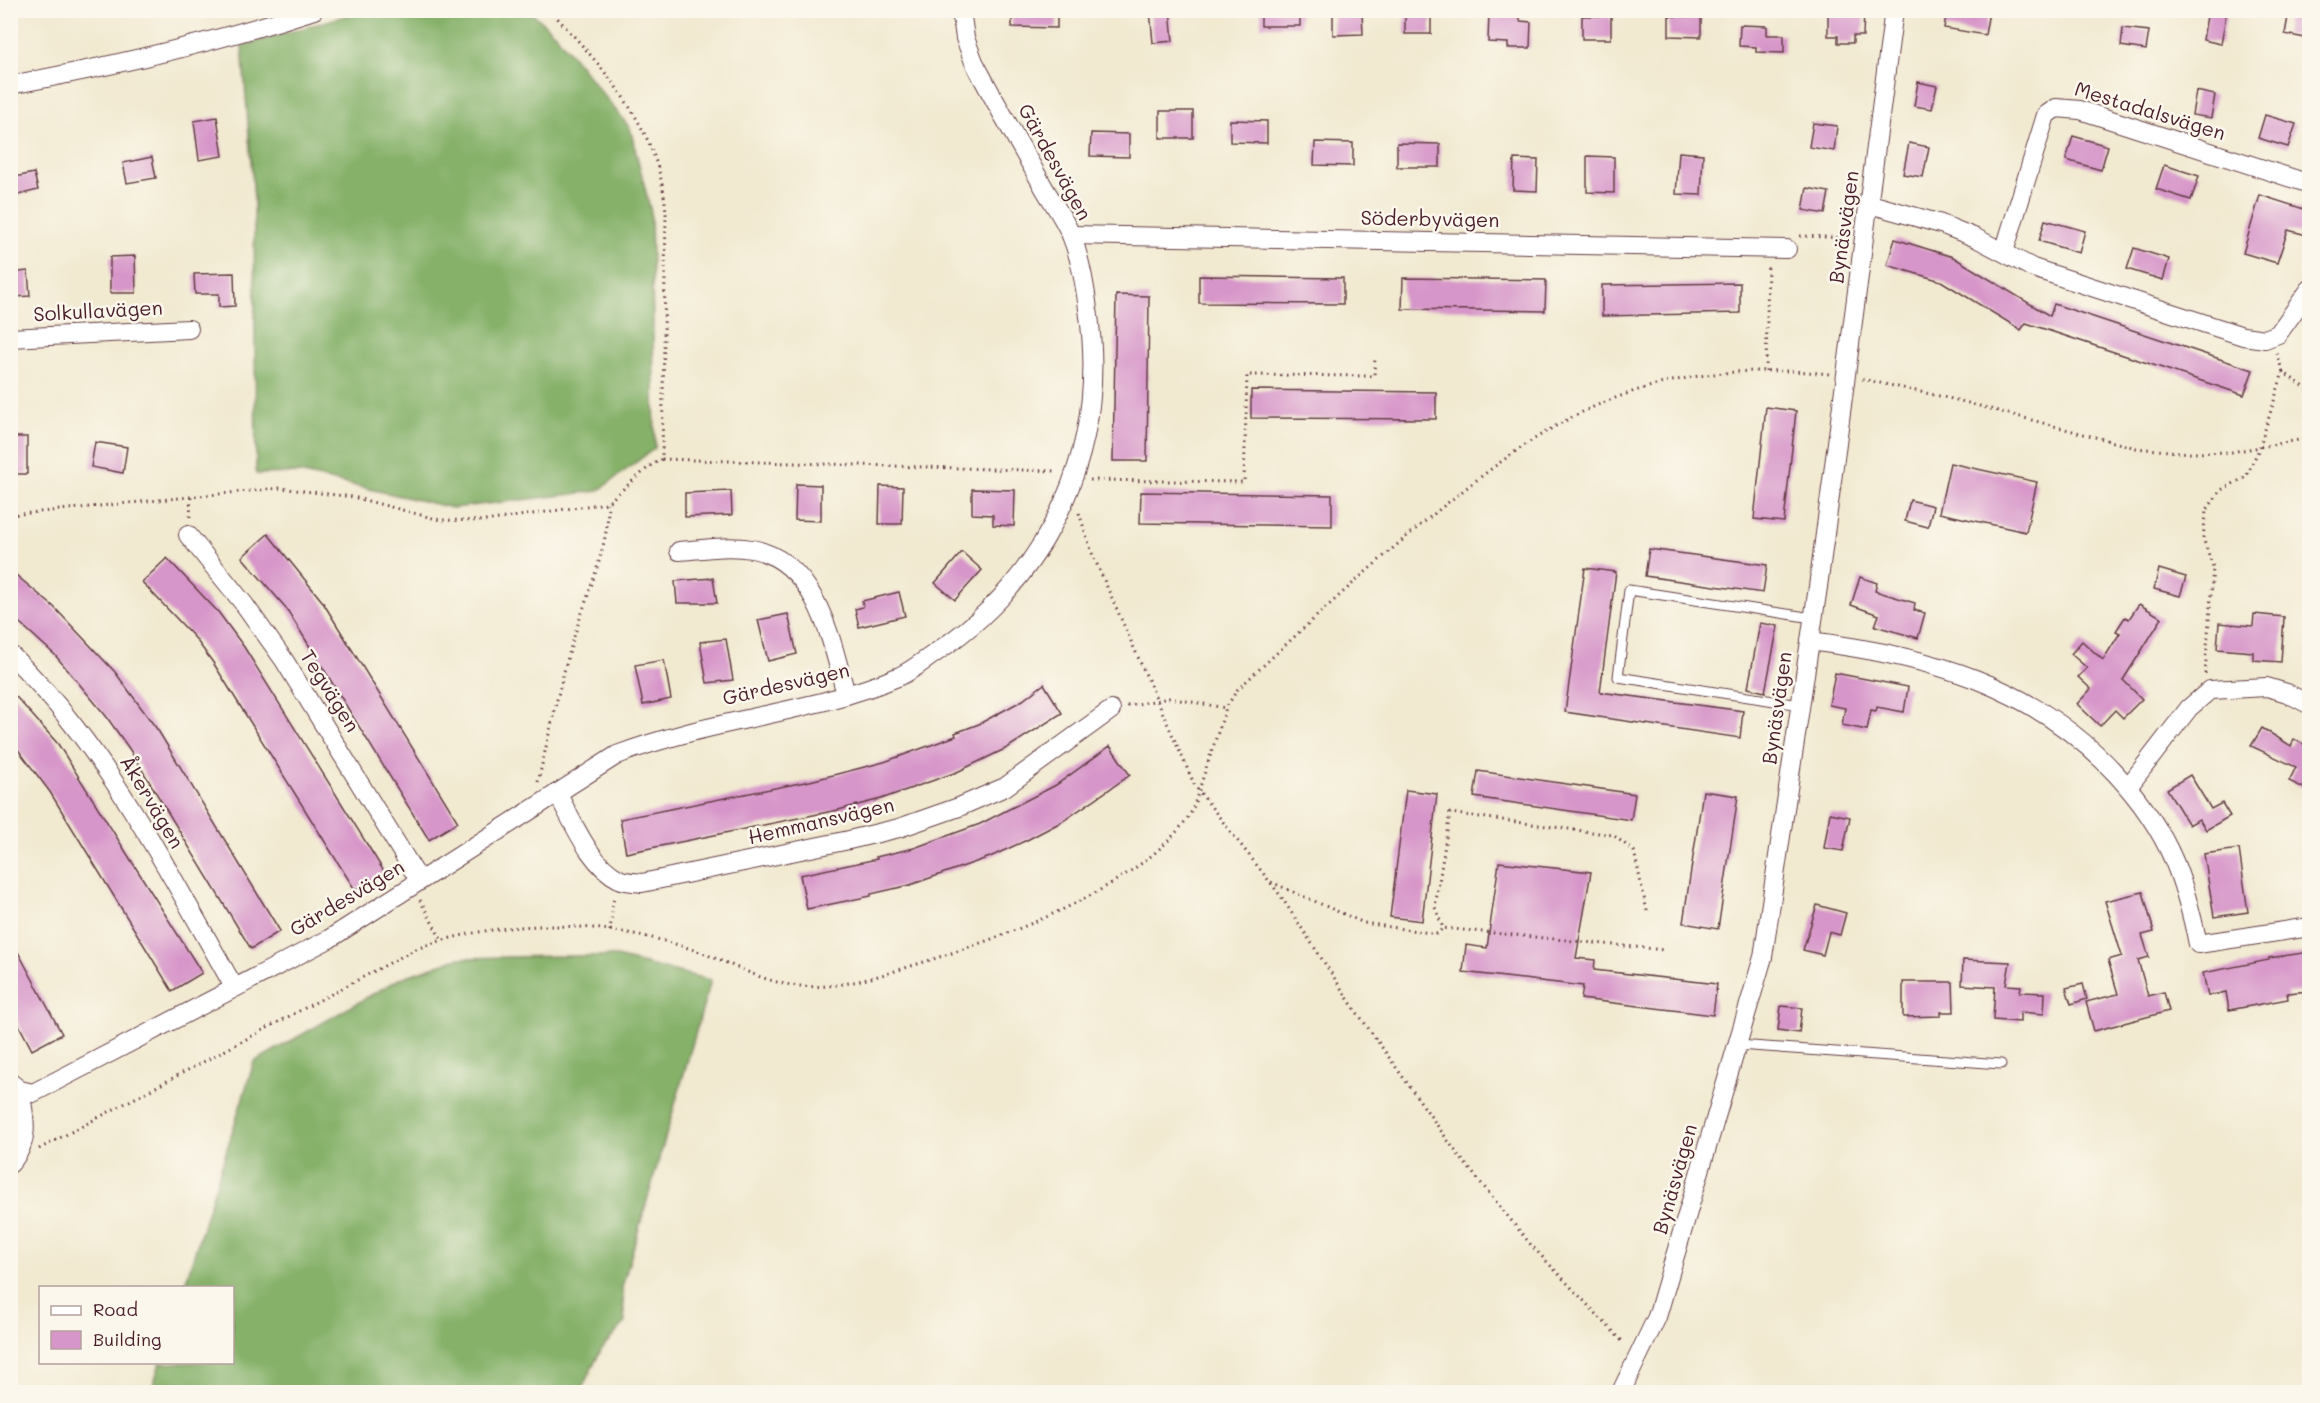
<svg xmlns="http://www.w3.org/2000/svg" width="2320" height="1403" font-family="Mali,sans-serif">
  <rect width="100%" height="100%" fill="#fbf7ec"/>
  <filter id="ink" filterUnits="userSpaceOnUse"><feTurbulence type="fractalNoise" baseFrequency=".0167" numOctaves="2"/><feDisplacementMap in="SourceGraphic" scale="12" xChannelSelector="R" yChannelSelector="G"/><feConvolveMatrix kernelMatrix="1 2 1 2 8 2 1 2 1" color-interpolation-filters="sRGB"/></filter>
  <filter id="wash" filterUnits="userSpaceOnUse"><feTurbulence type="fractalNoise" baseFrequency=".008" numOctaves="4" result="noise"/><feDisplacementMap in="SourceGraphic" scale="24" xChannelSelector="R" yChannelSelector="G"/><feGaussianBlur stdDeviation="1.35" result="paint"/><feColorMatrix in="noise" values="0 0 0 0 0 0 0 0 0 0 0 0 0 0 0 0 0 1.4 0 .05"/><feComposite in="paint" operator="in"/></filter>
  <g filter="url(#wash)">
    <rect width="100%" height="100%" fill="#f1e9d0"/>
    <g fill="#85b169" stroke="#68684a" stroke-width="1.5">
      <polygon points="361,11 530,11 556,35 630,128 651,212 655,448 598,491 453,508 299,473 256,474 254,200 242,46"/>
      <polygon points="563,956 612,956 711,980 622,1287 625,1323 602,1348 580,1392 151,1392 160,1363 232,1362 232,1288 184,1287 254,1062 401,978 458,958"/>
    </g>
    <g id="blocks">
      <g fill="#d796c9">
        <polygon points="1012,10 1057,10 1057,28 1012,27"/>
        <polygon points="1150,10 1170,10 1173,41 1153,43"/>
        <rect x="1261" y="10" width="39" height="16"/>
        <polygon points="1828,10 1864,10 1863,36 1853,36 1853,43 1838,43 1838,36 1828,36"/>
        <polygon points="1947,10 1989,12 1985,35 1944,28"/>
        <polygon points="2208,10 2227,10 2221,44 2203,40"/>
        <polygon points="2289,11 2310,15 2310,39 2285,34"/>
        <polygon points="1333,13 1362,13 1363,34 1333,35"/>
        <polygon points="1489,13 1520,14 1520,21 1531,22 1530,48 1508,48 1508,43 1488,42"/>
        <rect x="1405" y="14" width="26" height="20"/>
        <rect x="1582" y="16" width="29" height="23"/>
        <polygon points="1669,16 1701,17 1701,37 1669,36"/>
        <polygon points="1740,25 1767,26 1767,35 1784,35 1784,53 1756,52 1756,47 1739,46"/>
        <polygon points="2123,28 2149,31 2146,50 2121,46"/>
        <polygon points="1918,82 1937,86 1932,109 1914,106"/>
        <polygon points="2196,91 2215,95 2211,118 2192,115"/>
        <rect x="1160" y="111" width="33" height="27"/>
        <polygon points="2265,115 2296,124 2288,147 2258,138"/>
        <polygon points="217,117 223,156 199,160 194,121"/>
        <polygon points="1230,120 1267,121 1267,143 1230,142"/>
        <polygon points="1813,123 1837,126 1834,151 1809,147"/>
        <polygon points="1091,133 1129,134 1129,157 1090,156"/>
        <polygon points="2073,136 2108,146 2101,170 2066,160"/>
        <polygon points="1315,142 1353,143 1353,166 1314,165"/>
        <polygon points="1397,143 1440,144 1440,167 1397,167"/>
        <polygon points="1909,143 1929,147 1923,177 1903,174"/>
        <polygon points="1679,152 1703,154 1701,195 1676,194"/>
        <polygon points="1587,156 1614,157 1614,193 1587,192"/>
        <polygon points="152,157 156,178 127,183 123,163"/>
        <polygon points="1514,159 1538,160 1537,191 1513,190"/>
        <polygon points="2164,165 2199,176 2191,200 2156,189"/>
        <polygon points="34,173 38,190 10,197 10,178"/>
        <polygon points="1807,188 1829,192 1825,214 1803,210"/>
        <polygon points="2260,195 2310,211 2310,236 2288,230 2277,263 2243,253"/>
        <polygon points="2045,220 2085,231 2079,253 2039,241"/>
        <polygon points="1895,239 1953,257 2050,316 2054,304 2253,370 2244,395 2026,323 2021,330 1941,281 1887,265"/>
        <polygon points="2134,248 2169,259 2163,280 2127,269"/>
        <polygon points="135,256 136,293 110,293 110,257"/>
        <polygon points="28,271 30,296 14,297 13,291 10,291 10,273"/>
        <polygon points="234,273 235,306 219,307 219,294 195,294 194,274"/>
        <polygon points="1199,276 1343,278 1343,304 1199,303"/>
        <polygon points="1403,278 1546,280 1545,311 1402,309"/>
        <polygon points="1740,283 1740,313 1602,316 1602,285"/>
        <polygon points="1116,295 1149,296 1147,461 1113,461"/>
        <polygon points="1251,390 1436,392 1436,419 1251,418"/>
        <polygon points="1766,407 1796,411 1784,522 1754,519"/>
        <rect x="10" y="437" width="17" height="37"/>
        <polygon points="95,442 127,447 123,473 91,467"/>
        <polygon points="1950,463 2037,482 2026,532 1939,513"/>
        <polygon points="796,484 821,485 821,521 795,520"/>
        <polygon points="880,486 903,487 902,524 879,524"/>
        <polygon points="972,489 1015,490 1014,526 993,525 993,515 972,514"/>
        <polygon points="731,491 732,515 685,517 685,493"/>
        <polygon points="1141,492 1332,495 1332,526 1140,523"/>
        <polygon points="1910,500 1933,506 1928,527 1905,521"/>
        <polygon points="268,534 322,601 458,822 429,840 286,608 242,557"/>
        <polygon points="1649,549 1767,565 1763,593 1645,576"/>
        <polygon points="962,552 982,570 955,600 935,583"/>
        <polygon points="167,558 219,613 244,647 385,873 355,890 214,664 195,638 142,582"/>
        <polygon points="1585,568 1616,572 1600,692 1743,711 1740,738 1565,712"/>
        <polygon points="2159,569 2186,577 2180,596 2154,589"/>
        <polygon points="10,570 54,607 115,672 159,732 280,931 251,949 130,750 106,716 55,655 10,614"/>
        <polygon points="1860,577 1877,583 1875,591 1915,603 1914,610 1925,613 1918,638 1875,626 1879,615 1851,605"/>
        <polygon points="713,578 717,603 677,603 675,581"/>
        <polygon points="899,592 905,616 859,627 855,609 863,607 862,601"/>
        <polygon points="2139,604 2162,618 2123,680 2142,699 2123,718 2115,710 2100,726 2077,704 2091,689 2078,677 2087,668 2071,654 2082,641 2103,660 2120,633 2116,631 2125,617 2129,619"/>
        <polygon points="788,614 797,654 768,661 758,620"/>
        <polygon points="2254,614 2284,617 2281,662 2253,660 2253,652 2217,649 2219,623 2253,626"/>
        <polygon points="1760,623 1778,626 1765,692 1748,688"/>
        <polygon points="726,639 733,680 707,683 700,642"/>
        <polygon points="664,660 671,699 643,705 635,665"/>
        <polygon points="1835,673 1908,687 1904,712 1877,707 1876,711 1871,710 1867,730 1842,725 1845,708 1829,705"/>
        <polygon points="1044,684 1062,713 1007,748 957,772 881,799 838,810 626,853 620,819 810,781 884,762 956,736 955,733 979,724 1023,700"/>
        <polygon points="10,690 58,744 202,973 172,991 50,792 10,739"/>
        <polygon points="2262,728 2291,746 2294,739 2307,746 2310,740 2310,791 2289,781 2296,767 2251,746"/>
        <polygon points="1110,746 1130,775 1063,821 1027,840 990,857 910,885 871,894 871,896 807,909 800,875 877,859 876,857 914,848 980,824 1056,785"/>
        <polygon points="1478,771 1635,794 1631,820 1474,797"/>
        <polygon points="2190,775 2211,809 2222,803 2230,816 2206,830 2199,819 2189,825 2167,789"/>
        <polygon points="1406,790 1437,794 1422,921 1390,917"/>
        <polygon points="1703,791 1738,796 1718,929 1683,923"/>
        <polygon points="1830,813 1850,817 1843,851 1824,848"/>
        <polygon points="2239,849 2248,912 2214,917 2204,854"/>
        <polygon points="1499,862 1591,872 1576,958 1595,960 1594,970 1717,984 1713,1015 1581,999 1583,986 1463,972 1466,945 1487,948"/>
        <polygon points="2143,892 2154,932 2142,935 2149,957 2138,960 2148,996 2164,992 2169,1011 2094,1031 2086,1002 2118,994 2108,960 2122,956 2105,901"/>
        <polygon points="1817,905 1846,913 1840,935 1829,932 1823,955 1803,950"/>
        <polygon points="10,937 62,1034 32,1050 10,1008"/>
        <polygon points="2310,952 2310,991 2287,993 2288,999 2229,1010 2226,992 2208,996 2203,973 2269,960 2269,958"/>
        <polygon points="1963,960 2010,962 2006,985 2021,986 2020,992 2045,993 2044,1014 2020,1012 2020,1022 1993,1020 1995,987 1962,985"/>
        <polygon points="1903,982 1953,982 1954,1012 1941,1012 1941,1016 1903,1017"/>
        <polygon points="2083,984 2087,999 2071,1004 2066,988"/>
        <polygon points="1781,1006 1802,1008 1799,1033 1778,1030"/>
      </g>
    </g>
  </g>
  <g filter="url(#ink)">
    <use href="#blocks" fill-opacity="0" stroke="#633d44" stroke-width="1.5"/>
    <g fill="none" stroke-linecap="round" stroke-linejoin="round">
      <defs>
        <g id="lane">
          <polyline points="1800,705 1618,677 1629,590 1813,618"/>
          <polyline points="1738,1045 2001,1064"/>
        </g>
        <g id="street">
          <path d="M10,85C114,66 214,43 314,10"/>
          <polyline points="1870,204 1941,224 1976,238 2033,268 2243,336 2265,339 2278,334 2310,289"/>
          <polyline points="1071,235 1787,249"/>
          <polyline points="2004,252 2046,115 2056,108 2080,110 2310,184"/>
          <polyline points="10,338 189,329"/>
          <polyline points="188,535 244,604 284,660 419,880"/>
          <path d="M679,551C703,549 728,545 752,549C817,561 832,642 846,695"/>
          <path d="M1810,641C1928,656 2033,684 2116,774C2140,800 2160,828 2174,861C2185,888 2192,915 2198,944L2310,927"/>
          <path d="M10,654C107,748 168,871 234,987"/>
          <polyline points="2128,787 2189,708 2210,690 2267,687 2287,693 2310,705"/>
          <path d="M557,793C573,821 589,864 619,879C625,882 635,882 642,883L849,840L899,828L959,807L1005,787L1111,710"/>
          <path d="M10,1082L20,1090L33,1093L329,939L617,755C710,719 811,714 900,676C913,670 926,659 938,651C1052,574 1109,445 1088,309C1085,285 1080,257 1071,235C1064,218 1052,202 1043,186C1020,145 996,104 974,62L965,38L961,10"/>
          <path d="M10,1164C31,1141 25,1118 20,1090"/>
          <polyline points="1621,1392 1657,1317 1763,957 1818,587 1894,10"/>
        </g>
      </defs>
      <use href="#lane" stroke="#633d44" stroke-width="11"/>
      <use href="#street" stroke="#633d44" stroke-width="20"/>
      <g stroke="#633d44" stroke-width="3" stroke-dasharray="1.5 4.5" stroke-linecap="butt">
        <polyline points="1800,236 1848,238"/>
        <polyline points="2276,353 2283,372"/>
        <polyline points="1766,371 1768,265"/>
        <polyline points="1862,379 1957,400 2136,448 2190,453 2232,452 2310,438"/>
        <polyline points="662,459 1056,471"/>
        <polyline points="1090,480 1244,482 1247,375 1374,376 1375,357"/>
        <polyline points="1079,513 1092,553 1195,786 1280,895 1354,1008 1456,1152 1531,1245 1624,1343"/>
        <path d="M10,515L279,488L353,497L440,520L485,521L607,503L650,466L662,459L666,214C661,129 605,70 550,10"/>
        <polyline points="190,517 191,495"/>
        <polyline points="2205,674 2213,567 2203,538 2206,511 2221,490 2246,477 2259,449 2283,372 2310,391"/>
        <polyline points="1127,706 1169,698 1226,708"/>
        <path d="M538,782C549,735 559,686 573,640C583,605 613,537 607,503"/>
        <polyline points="1271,882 1364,923 1437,934 1443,928"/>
        <polyline points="420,900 441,939"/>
        <polyline points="1647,911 1634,851 1613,835 1450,813 1435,907 1443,928 1665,950"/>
        <polyline points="610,931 614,896"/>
        <path d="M39,1149L416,949C505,916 608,920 697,951C731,963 763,983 800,986C841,990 885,974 924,962C999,938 1077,910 1142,863C1162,848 1179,832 1192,811L1226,708L1237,690C1308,624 1379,557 1455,497C1505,457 1557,419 1618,397C1684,372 1759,366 1829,374"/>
      </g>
      <use href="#lane" stroke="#fff" stroke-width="9"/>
      <use href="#street" stroke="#fff" stroke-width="18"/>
    </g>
  </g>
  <g text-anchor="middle" stroke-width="5" stroke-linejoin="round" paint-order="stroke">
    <g font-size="20" fill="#4a1f2b" stroke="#fbf7ec">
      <text transform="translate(2150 111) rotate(17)" y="7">Mestadalsvägen</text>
      <text transform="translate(1055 162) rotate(61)" y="7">Gärdesvägen</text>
      <text transform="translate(1430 219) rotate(1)" y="7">Söderbyvägen</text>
      <text transform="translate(1844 227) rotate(-82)" y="7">Bynäsvägen</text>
      <text transform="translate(98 311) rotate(-3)" y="7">Solkullavägen</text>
      <text transform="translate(786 684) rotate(-13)" y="7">Gärdesvägen</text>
      <text transform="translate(330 691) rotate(58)" y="7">Tegvägen</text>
      <text transform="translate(1777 708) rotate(-82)" y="7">Bynäsvägen</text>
      <text transform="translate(152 802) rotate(59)" y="7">Åkervägen</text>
      <text transform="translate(821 821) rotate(-13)" y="7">Hemmansvägen</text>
      <text transform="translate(347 898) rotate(-31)" y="7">Gärdesvägen</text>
      <text transform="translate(1675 1179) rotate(-74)" y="7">Bynäsvägen</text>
    </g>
  </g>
  <rect width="2320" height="1403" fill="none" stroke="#fbf7ec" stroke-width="36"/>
  <rect x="39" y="1286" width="195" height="78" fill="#fbf7ec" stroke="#b4a19f" stroke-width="1.5"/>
  <rect x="51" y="1306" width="30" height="9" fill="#ffffff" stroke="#b4a19f" stroke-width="1.5"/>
  <text x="93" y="1316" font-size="18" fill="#4a1f2b">Road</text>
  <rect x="51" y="1331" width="30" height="18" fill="#d796c9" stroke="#b4a19f" stroke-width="1.5"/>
  <text x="93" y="1346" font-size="18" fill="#4a1f2b">Building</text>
</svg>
